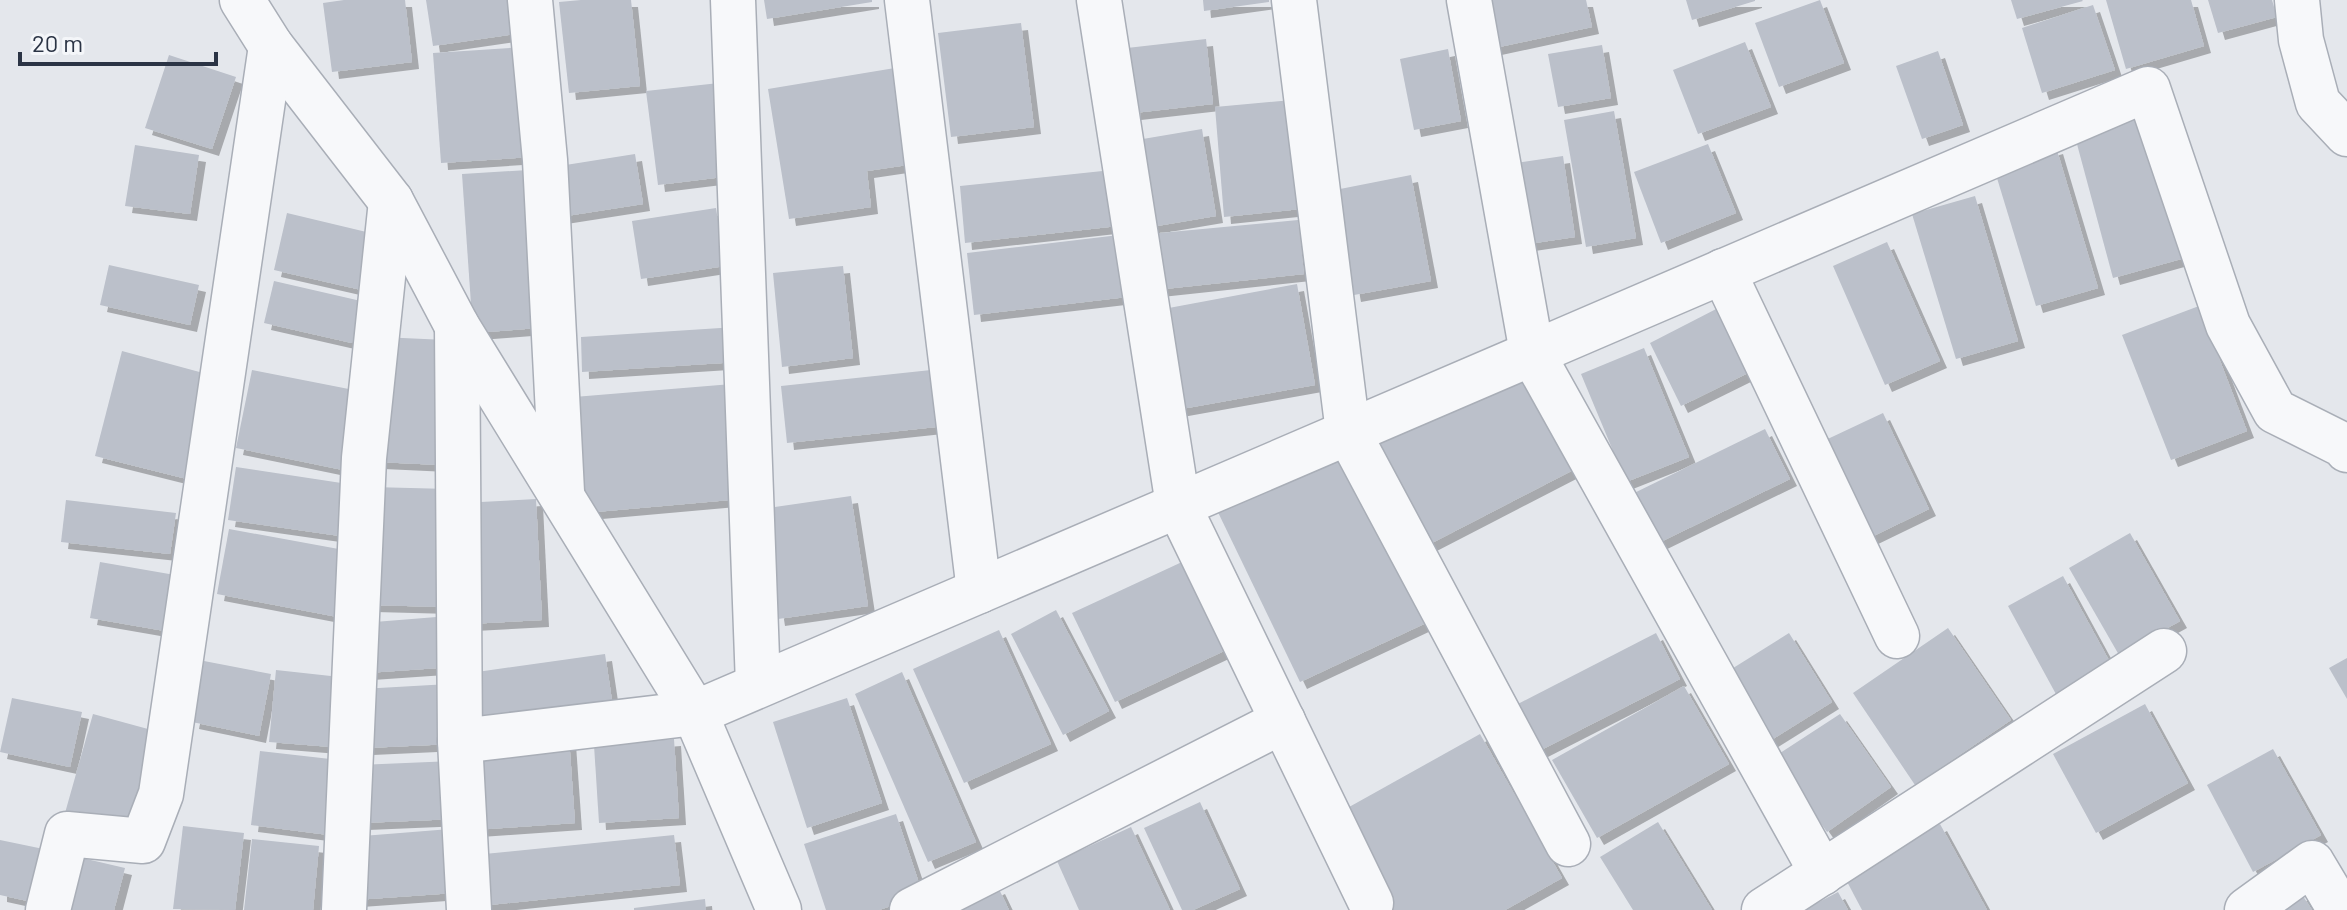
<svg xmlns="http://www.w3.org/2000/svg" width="2347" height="910" font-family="Barlow,sans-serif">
  <defs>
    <filter id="shadow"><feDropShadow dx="7" dy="7" stdDeviation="0" flood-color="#0004"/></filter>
  </defs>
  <rect width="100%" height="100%" fill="#e4e7ec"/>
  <g fill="#bbc0ca" filter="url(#shadow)">
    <polygon points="344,0 405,0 412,62 332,72 323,3"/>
    <polygon points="426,0 523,0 528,32 433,46"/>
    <polygon points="581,0 631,0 640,86 569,93 559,2"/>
    <polygon points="764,0 872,0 872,2 767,19"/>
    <polygon points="1203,0 1269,0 1269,2 1204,11"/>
    <polygon points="1480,0 1586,0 1592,27 1490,49"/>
    <polygon points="1686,0 1755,0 1755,1 1692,20"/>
    <polygon points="1820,0 1844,63 1779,87 1755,23"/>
    <polygon points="2011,0 2082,0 2083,1 2017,19"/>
    <polygon points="2106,0 2191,0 2204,46 2126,69"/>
    <polygon points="2208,0 2272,0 2277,17 2218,33"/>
    <polygon points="2093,5 2115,70 2042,93 2022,28"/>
    <polygon points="1021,23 1034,127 951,137 938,33"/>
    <polygon points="1206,39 1213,104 1134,113 1127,48"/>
    <polygon points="1745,42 1771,107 1698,134 1673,70"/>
    <polygon points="1602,45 1611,98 1558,107 1548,54"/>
    <polygon points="524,47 532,157 441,163 433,53"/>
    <polygon points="1448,49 1461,121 1414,130 1400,59"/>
    <polygon points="1938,51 1963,125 1922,139 1896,66"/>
    <polygon points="169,55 236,77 212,149 145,128"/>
    <polygon points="907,66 921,163 867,171 871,207 789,219 768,89"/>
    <polygon points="719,83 731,176 658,185 646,91"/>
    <polygon points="1292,100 1301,209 1224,217 1215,107"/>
    <polygon points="1614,111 1636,238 1586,247 1564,120"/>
    <polygon points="2141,115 2181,259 2113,278 2074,133"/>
    <polygon points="1202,129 1216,216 1145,228 1131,141"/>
    <polygon points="1708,144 1736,213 1661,243 1634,172"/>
    <polygon points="135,145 199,155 190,214 125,206"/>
    <polygon points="2056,147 2098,288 2036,306 1993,165"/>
    <polygon points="635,154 643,204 560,217 553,167"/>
    <polygon points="1563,156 1575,237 1528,244 1516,163"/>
    <polygon points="528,170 538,328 473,333 462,174"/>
    <polygon points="1112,170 1118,226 965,243 960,186"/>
    <polygon points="1411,175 1431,281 1354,295 1335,190"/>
    <polygon points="1975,196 2018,341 1956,359 1912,214"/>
    <polygon points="716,208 725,266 641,279 632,221"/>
    <polygon points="287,213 379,235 366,291 274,270"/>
    <polygon points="1298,220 1304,274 1155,290 1149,234"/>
    <polygon points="1119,235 1127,297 974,315 967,253"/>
    <polygon points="1887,242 1940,361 1885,385 1833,266"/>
    <polygon points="109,265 199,285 190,325 100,305"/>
    <polygon points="843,266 853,358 782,367 773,273"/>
    <polygon points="274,281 361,301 352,343 264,323"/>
    <polygon points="1297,284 1315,385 1176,410 1158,310"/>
    <polygon points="1722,306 1754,370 1681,406 1650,343"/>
    <polygon points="2199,306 2247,431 2171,460 2122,335"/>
    <polygon points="736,327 738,362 582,372 581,337"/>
    <polygon points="381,337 446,340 441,465 377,462"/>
    <polygon points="1644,348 1689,457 1626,482 1581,374"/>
    <polygon points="122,351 218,377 191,480 95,456"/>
    <polygon points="1521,359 1579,467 1426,546 1370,438"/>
    <polygon points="252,370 359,391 343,470 236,448"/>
    <polygon points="931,370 936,427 787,443 781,386"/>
    <polygon points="732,384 741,499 584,513 574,397"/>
    <polygon points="1883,413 1929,509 1863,541 1817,444"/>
    <polygon points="1765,429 1790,479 1650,547 1626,497"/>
    <polygon points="1342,443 1426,623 1300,682 1214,504"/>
    <polygon points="236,467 348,484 340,536 228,520"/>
    <polygon points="372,487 449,489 445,607 368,605"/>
    <polygon points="851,496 868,606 778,619 761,509"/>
    <polygon points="536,499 542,620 469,624 461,503"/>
    <polygon points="66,500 176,513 170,554 61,542"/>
    <polygon points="229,529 355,552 343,618 217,594"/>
    <polygon points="2130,533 2180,621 2119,655 2069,568"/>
    <polygon points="100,562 175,575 165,631 90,618"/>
    <polygon points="1182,562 1224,651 1115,702 1072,613"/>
    <polygon points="2063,576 2112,666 2057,696 2008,606"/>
    <polygon points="1056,610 1109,711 1063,735 1011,634"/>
    <polygon points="449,616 453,667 366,673 362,623"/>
    <polygon points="1948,628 2011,720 1915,785 1853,693"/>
    <polygon points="999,630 1051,744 964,783 913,669"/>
    <polygon points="1656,633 1680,679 1537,752 1514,706"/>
    <polygon points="1789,633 1832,702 1765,744 1722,675"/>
    <polygon points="605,654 614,714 478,733 470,673"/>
    <polygon points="2347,658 2347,699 2329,668"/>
    <polygon points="204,661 271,674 259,736 192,722"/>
    <polygon points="276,670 340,677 332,747 269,742"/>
    <polygon points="902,672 976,842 928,862 855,694"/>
    <polygon points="449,684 452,744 366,748 361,689"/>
    <polygon points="1684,686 1729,764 1597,838 1552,760"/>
    <polygon points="12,698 82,712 70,767 0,752"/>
    <polygon points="847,698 882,803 807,828 773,722"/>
    <polygon points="2145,704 2188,783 2096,833 2053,754"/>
    <polygon points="93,714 159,732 131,831 65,813"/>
    <polygon points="1840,714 1891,787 1827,832 1774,757"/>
    <polygon points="1480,734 1562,878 1505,910 1386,910 1333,816"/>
    <polygon points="569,738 575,823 474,830 469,745"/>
    <polygon points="674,739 679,818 599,823 594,745"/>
    <polygon points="2273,749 2321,835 2253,872 2207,785"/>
    <polygon points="260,751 339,760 329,835 251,825"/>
    <polygon points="453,761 456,819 361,823 358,765"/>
    <polygon points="1200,802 1240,889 1193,910 1182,910 1144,828"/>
    <polygon points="896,814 923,895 879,910 826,910 804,844"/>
    <polygon points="1658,822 1712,910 1633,910 1600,857"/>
    <polygon points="1940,824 1987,910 1862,910 1844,876"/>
    <polygon points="183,826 244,833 235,910 173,909"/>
    <polygon points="1131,827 1170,910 1079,910 1057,861"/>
    <polygon points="450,829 454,893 355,900 350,837"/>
    <polygon points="674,835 680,885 480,906 474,855"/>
    <polygon points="252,839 319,846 313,910 244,910"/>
    <polygon points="0,840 58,852 46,905 0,895"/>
    <polygon points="65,854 125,868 114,910 51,910"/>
    <polygon points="998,887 1009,910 948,910"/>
    <polygon points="1838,892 1848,910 1804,910"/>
    <polygon points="2301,893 2312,910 2275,910"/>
    <polygon points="705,899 706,910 634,910 634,908"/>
  </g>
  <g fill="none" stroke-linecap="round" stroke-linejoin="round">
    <defs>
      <g id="minor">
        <polyline points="242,0 271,46 391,201 457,326 695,713 779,910"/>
        <polyline points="530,0 545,160 562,492"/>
        <polyline points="733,0 758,685"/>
        <polyline points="907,0 979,591"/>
        <polyline points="1099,0 1178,505 1371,903"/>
        <polyline points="1294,0 1348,432 1568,844"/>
        <polyline points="1469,0 1532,353 1822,873"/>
        <polyline points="2297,0 2301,40 2318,103 2347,134"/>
        <polyline points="1723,271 1897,636"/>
        <polyline points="457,326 460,741 469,910"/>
        <polyline points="460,741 695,713 2148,89 2228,325 2275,411 2345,446 2347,450"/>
        <polyline points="48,910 67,834 143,841 161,794 271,46"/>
        <polyline points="344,910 364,458 391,201"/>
        <polyline points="912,910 1283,721"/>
        <polyline points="1764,910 2164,651"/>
        <polyline points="2247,910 2312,863 2340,910"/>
      </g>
    </defs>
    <use href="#minor" stroke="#a9aeb7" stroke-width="47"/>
    <use href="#minor" stroke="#f7f8fa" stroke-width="44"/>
  </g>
  <path d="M20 52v12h196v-12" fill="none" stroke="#2b3445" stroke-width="4"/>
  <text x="32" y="52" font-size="24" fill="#2b3445" stroke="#f4f6f9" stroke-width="6" paint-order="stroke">20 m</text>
</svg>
